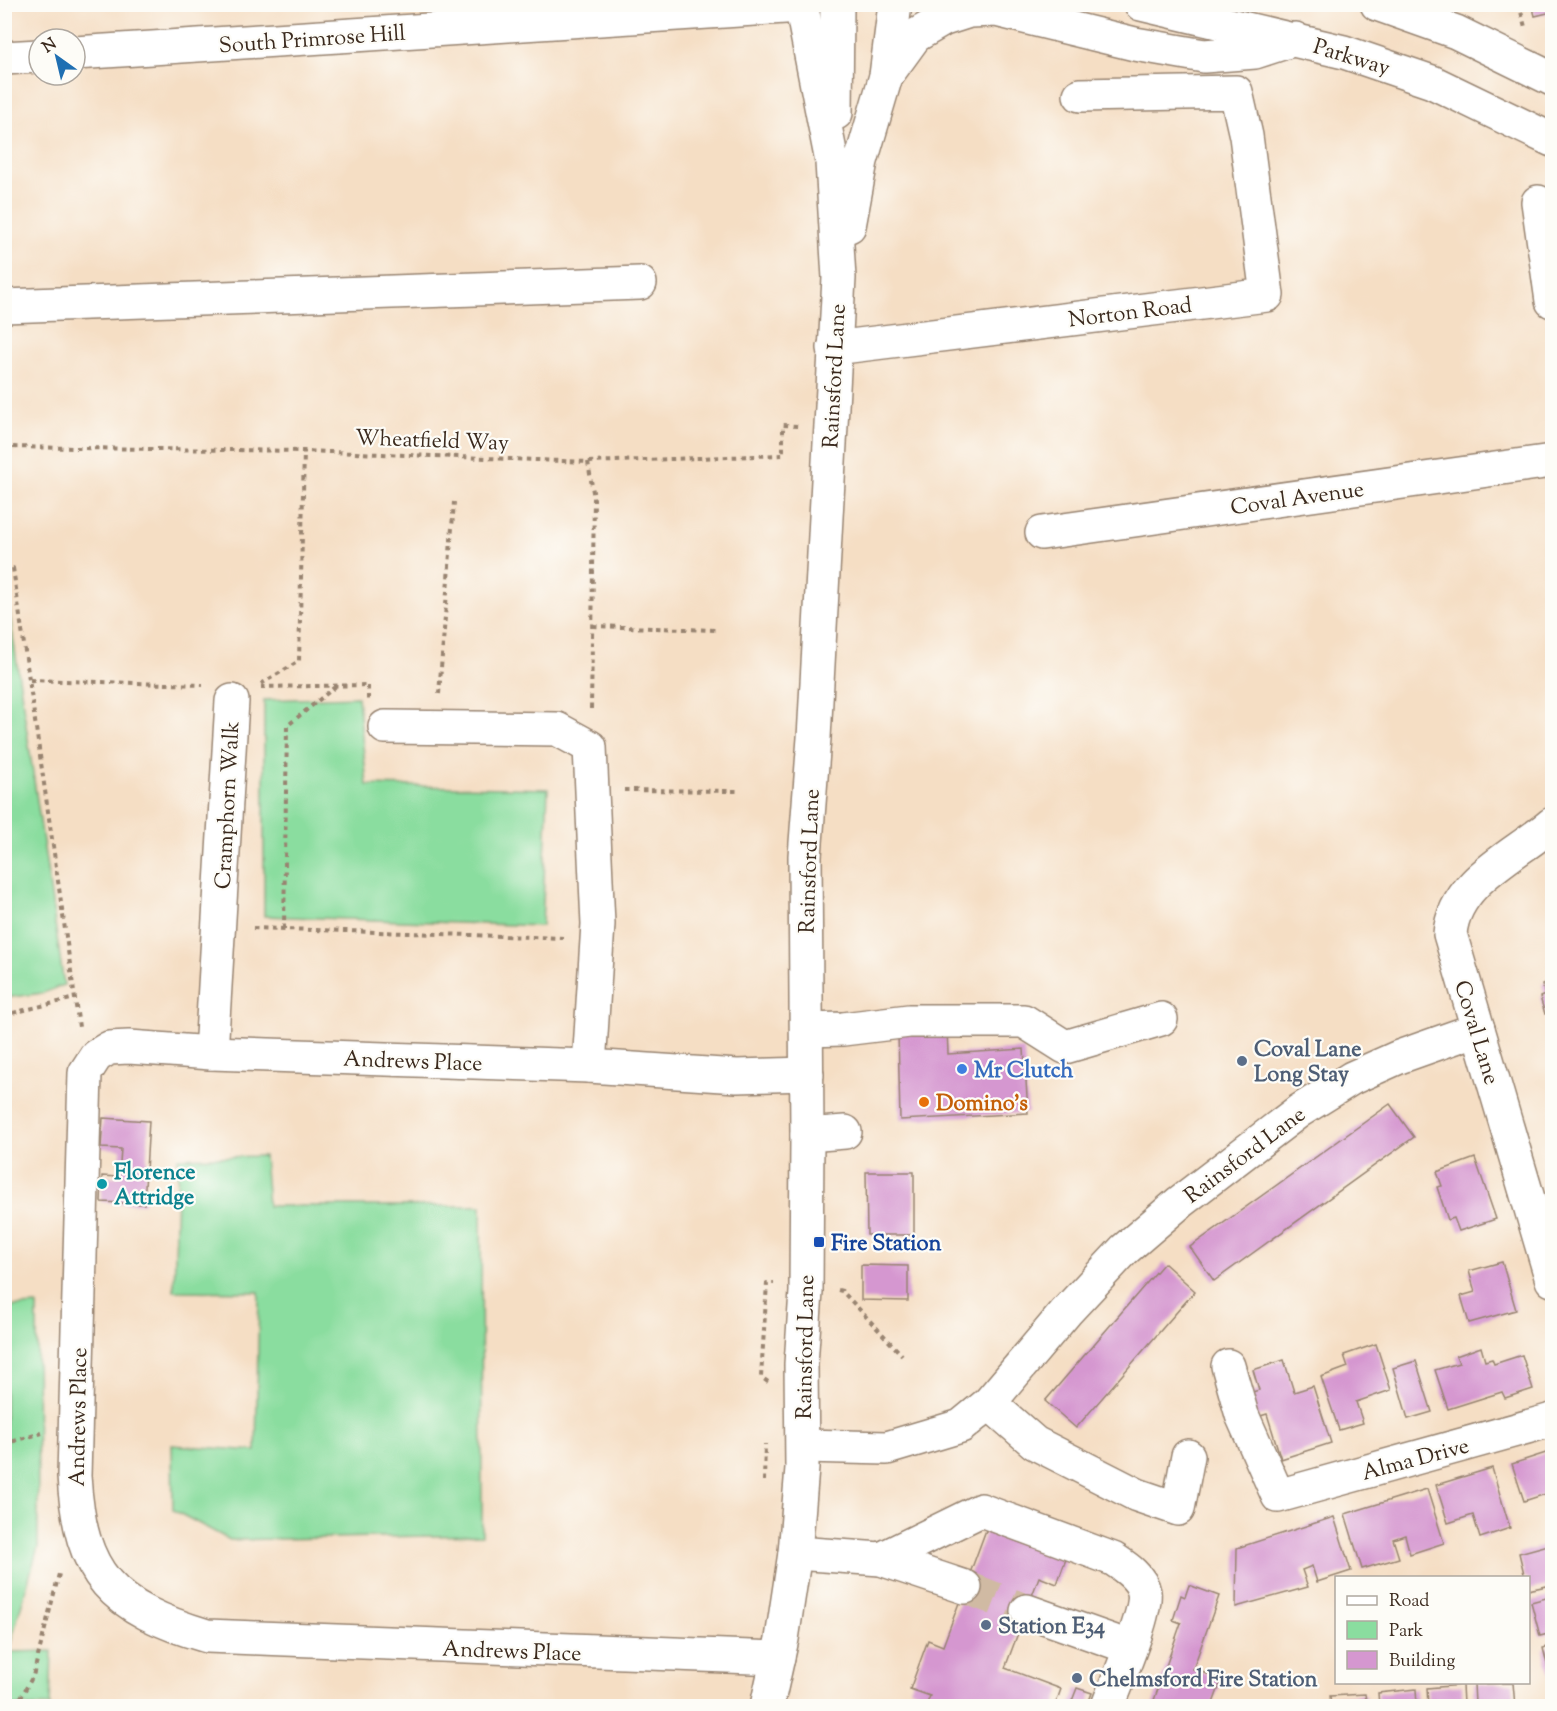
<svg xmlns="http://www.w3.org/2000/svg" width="1557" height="1711" font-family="'Sorts Mill Goudy',serif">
  <rect width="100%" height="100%" fill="#fdfcf7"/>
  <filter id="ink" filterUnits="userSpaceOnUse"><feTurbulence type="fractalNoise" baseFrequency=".0167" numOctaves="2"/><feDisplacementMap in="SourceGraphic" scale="12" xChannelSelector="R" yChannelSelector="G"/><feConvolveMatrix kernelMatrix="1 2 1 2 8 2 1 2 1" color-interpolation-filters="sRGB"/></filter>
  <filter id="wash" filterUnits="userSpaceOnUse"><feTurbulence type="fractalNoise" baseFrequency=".008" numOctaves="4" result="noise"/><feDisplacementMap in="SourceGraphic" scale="24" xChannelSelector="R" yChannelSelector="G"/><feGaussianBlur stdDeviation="1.35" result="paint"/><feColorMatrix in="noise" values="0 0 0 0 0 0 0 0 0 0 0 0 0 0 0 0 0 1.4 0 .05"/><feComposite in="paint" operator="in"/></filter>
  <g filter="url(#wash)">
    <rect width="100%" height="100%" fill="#f5dec4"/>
    <g fill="#8add9f" stroke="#62845e" stroke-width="1.5">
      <polygon points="4,604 9,609 64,985 43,993 5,998"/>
      <polygon points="358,697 367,785 548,789 542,926 264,916 264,700"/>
      <polygon points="264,1156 268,1206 481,1206 482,1535 230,1540 173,1510 172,1445 256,1451 259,1292 174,1291 178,1158"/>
      <polygon points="37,1305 38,1547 8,1652 52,1651 50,1706 5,1706 5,1307"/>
    </g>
    <g id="blocks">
      <g fill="#d597d0">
        <polygon points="1532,4 1552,4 1552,12 1535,16"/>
        <polygon points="1552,981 1552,1012 1545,1014 1540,997 1545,995 1542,984"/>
        <polygon points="947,1029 948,1054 1024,1049 1028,1113 900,1120 898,1030"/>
        <polygon points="1390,1104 1414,1137 1214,1281 1190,1247"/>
        <polygon points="103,1118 149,1121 144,1204 101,1202 102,1176 119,1177 121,1149 101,1148"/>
        <polygon points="1475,1158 1496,1219 1459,1231 1454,1218 1448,1220 1437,1187 1442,1186 1437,1172"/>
        <polygon points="866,1172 914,1172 914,1235 867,1235"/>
        <polygon points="1502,1262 1516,1310 1469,1323 1461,1296 1475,1292 1469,1271"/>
        <polygon points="1164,1263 1195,1291 1076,1428 1045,1401"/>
        <polygon points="861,1265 908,1266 908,1301 861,1300"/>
        <polygon points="1376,1344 1391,1390 1356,1402 1363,1423 1339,1430 1321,1377 1348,1367 1344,1355"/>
        <polygon points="1481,1347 1485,1361 1492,1359 1494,1364 1522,1355 1533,1389 1505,1398 1502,1392 1448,1409 1435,1370 1459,1363 1456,1356"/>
        <polygon points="1284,1360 1294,1392 1313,1386 1331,1443 1281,1459 1267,1414 1254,1418 1246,1394 1259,1390 1253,1370"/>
        <polygon points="1416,1361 1432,1412 1408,1419 1393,1368"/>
        <polygon points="1552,1451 1552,1492 1524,1501 1512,1464"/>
        <polygon points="1492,1468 1510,1528 1480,1538 1473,1515 1448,1523 1436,1485"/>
        <polygon points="1427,1489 1444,1543 1410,1554 1405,1535 1393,1539 1399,1558 1362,1569 1345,1514"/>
        <polygon points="1334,1517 1351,1571 1317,1582 1312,1566 1302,1570 1308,1587 1236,1607 1237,1548"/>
        <polygon points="986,1530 1066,1559 1057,1584 1039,1577 1005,1668 1061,1689 1055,1706 926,1706 930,1696 910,1689 928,1640 943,1646"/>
        <polygon points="1552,1544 1552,1633 1540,1636 1531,1602 1550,1597 1547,1586 1528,1590 1528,1578 1525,1578 1519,1553"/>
        <polygon points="1189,1585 1219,1596 1193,1669 1222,1679 1212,1706 1152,1706 1181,1623 1173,1620 1181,1595 1185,1597"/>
        <polygon points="1552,1646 1552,1684 1543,1648"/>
        <polygon points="1513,1683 1515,1706 1428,1706 1427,1688 1462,1685 1463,1704 1475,1703 1474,1684"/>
        <polygon points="1077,1688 1092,1693 1087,1706 1070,1706"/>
        <polygon points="1416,1689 1417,1706 1379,1706 1378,1693"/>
        <polygon points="1365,1694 1367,1706 1331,1706 1330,1696"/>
        <polygon points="1261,1701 1262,1706 1228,1706 1228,1705"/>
      </g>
    </g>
  </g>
  <g filter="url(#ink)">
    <use href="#blocks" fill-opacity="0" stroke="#988471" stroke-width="1.5"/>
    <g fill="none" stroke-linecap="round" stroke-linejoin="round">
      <polyline stroke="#d0baa3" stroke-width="33" stroke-dasharray="33 16" stroke-linecap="butt" points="965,1587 1027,1611"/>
      <defs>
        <g id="minor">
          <polyline points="75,53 801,6"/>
          <polyline points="4,58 39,56"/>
          <polyline points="1538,202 1552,301"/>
          <polyline points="4,306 640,283"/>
          <polyline points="834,348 1267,295 1246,136 1236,92 1080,95"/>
          <polyline points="1042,533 1552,461"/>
          <polyline points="385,727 557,729 590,747 598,924 589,1066"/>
          <path d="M1552,824C1516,855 1454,881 1450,934L1552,1280"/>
          <polyline points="807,1030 843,1029 909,1021 1024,1021 1065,1047 1161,1019"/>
          <polyline points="211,1053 232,701"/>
          <polyline points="807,1135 845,1132"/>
          <polyline points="1228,1366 1242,1415 1278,1496 1552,1420"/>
          <polyline points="989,1403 1035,1443 1137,1495 1178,1509 1188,1456"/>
          <polyline points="803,1446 887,1448 961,1426 989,1403 1066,1312 1124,1250 1180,1202 1299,1111 1352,1078 1399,1057 1478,1029"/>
          <polyline points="795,1553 881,1559 965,1587"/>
          <path d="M881,1559L981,1510L1113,1559C1125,1567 1141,1577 1144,1592C1148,1612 1116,1684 1108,1706"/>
          <polyline points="1027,1611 1129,1647"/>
          <path d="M778,1658L207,1636C112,1608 80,1576 74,1476L85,1073L96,1056L109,1048L129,1047L211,1053L589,1066L737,1076L807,1074"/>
        </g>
        <g id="major">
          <polyline points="1141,4 1344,52 1432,82 1552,140"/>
          <polyline points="1377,4 1456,32 1552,79"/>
          <polyline points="886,76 915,36 944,19 969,11 996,10 1135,44 1204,56 1255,52 1295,39"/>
          <polyline points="836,113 837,4"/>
          <polyline points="849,226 861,161 886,76 895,4"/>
          <polyline points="767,1706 782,1639 795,1553 802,1468 801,1364 806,1292 807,1135 805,856 814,738 839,278 832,162 801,4"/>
        </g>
      </defs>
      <use href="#minor" stroke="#988471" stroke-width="36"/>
      <use href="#major" stroke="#988471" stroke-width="36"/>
      <g stroke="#988471" stroke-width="4" stroke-dasharray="4.5 4.5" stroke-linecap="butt">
        <polyline points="1519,4 1525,27"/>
        <polyline points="4,447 304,451 588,462 783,455 783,425 798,426"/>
        <polyline points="588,462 594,498 591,710"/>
        <polyline points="4,569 13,568 79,1027"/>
        <polyline points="593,626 715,630"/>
        <polyline points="30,680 203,685"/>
        <polyline points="261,684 299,661 304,451"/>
        <polyline points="261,687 368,685 368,700"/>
        <polyline points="439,694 454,502"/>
        <polyline points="624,790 737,791"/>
        <polyline points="253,928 563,938"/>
        <polyline points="284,929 287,726 336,686"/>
        <polyline points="4,1015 75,998"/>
        <polyline points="838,1290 842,1291 902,1355"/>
        <polyline points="768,1382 761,1377 767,1283 774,1283"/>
        <polyline points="4,1444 42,1433"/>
        <polyline points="764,1481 765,1444"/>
        <polyline points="16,1706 33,1676 60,1570"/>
      </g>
      <use href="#minor" stroke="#fff" stroke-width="33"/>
      <use href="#major" stroke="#fff" stroke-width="33"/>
    </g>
  </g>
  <g fill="#5c6f8a" stroke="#fdfcf7" stroke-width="2">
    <circle cx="1242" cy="1061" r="6"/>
    <circle cx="986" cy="1625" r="6"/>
    <circle cx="1077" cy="1678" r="6"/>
  </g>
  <circle fill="#3f7fe0" stroke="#fdfcf7" stroke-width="2" cx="962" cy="1069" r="6"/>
  <circle fill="#e8710a" stroke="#fdfcf7" stroke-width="2" cx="924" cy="1102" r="6"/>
  <circle fill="#0f9aa8" stroke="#fdfcf7" stroke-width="2" cx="102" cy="1184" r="6"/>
  <rect fill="#1a4fb4" stroke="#fdfcf7" stroke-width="2" x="813" y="1236" width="12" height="12" rx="3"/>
  <g text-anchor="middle" stroke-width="4.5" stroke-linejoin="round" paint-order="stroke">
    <g font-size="22" fill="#3b2a1e" stroke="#fdfcf7">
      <text transform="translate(312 38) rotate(-4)" y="8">South Primrose Hill</text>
      <text transform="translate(1352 56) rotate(17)" y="8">Parkway</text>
      <text transform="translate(1130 311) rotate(-7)" y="8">Norton Road</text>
      <text transform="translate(833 376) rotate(-87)" y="8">Rainsford Lane</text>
      <text transform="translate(432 439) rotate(2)" y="8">Wheatfield Way</text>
      <text transform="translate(1297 497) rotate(-8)" y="8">Coval Avenue</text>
      <text transform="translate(226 805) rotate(-87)" y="8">Cramphorn Walk</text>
      <text transform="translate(808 861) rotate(-88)" y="8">Rainsford Lane</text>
      <text transform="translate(1478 1032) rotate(73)" y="8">Coval Lane</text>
      <text transform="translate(413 1060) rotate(2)" y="8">Andrews Place</text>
      <text transform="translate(1244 1154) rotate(-37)" y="8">Rainsford Lane</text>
      <text transform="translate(804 1347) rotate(-89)" y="8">Rainsford Lane</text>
      <text transform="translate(77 1417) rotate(-89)" y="8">Andrews Place</text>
      <text transform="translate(1415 1458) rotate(-15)" y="8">Alma Drive</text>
      <text transform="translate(512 1650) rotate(2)" y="8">Andrews Place</text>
    </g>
    <g font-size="22" font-weight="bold" fill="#4e5e75" stroke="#fdfcf7" text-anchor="start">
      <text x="1254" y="1056">Coval Lane<tspan x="1254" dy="25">Long Stay</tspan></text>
      <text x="998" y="1633">Station E34</text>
      <text x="1089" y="1686">Chelmsford Fire Station</text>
    </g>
    <g font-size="22" font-weight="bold" fill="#366cbe" stroke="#fdfcf7" text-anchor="start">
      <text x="974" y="1077">Mr Clutch</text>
    </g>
    <g font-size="22" font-weight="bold" fill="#c56008" stroke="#fdfcf7" text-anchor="start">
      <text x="936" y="1110">Domino's</text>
    </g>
    <g font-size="22" font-weight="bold" fill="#0d838f" stroke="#fdfcf7" text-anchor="start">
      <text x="114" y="1179">Florence<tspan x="114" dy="25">Attridge</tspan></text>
    </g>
    <g font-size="22" font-weight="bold" fill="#164399" stroke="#fdfcf7" text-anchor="start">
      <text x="831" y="1250">Fire Station</text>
    </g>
  </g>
  <rect width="1557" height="1711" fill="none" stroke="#fdfcf7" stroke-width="24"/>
  <rect x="1335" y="1576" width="195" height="108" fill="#fdfcf7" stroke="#afa8a0" stroke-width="1.5"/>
  <rect x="1347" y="1596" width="30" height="9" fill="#ffffff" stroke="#afa8a0" stroke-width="1.5"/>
  <text x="1389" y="1606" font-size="18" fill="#3b2a1e">Road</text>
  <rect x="1347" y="1621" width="30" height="18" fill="#8add9f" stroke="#afa8a0" stroke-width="1.5"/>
  <text x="1389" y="1636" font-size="18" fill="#3b2a1e">Park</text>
  <rect x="1347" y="1651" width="30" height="18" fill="#d597d0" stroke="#afa8a0" stroke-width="1.5"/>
  <text x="1389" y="1666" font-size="18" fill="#3b2a1e">Building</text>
  <g transform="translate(57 57) rotate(326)"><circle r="28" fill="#fdfcf7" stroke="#afa8a0" stroke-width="1.5"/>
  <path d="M0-4.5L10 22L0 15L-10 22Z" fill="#1f6fb2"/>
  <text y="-9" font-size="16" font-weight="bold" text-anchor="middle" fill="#3b2a1e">N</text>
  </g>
</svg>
